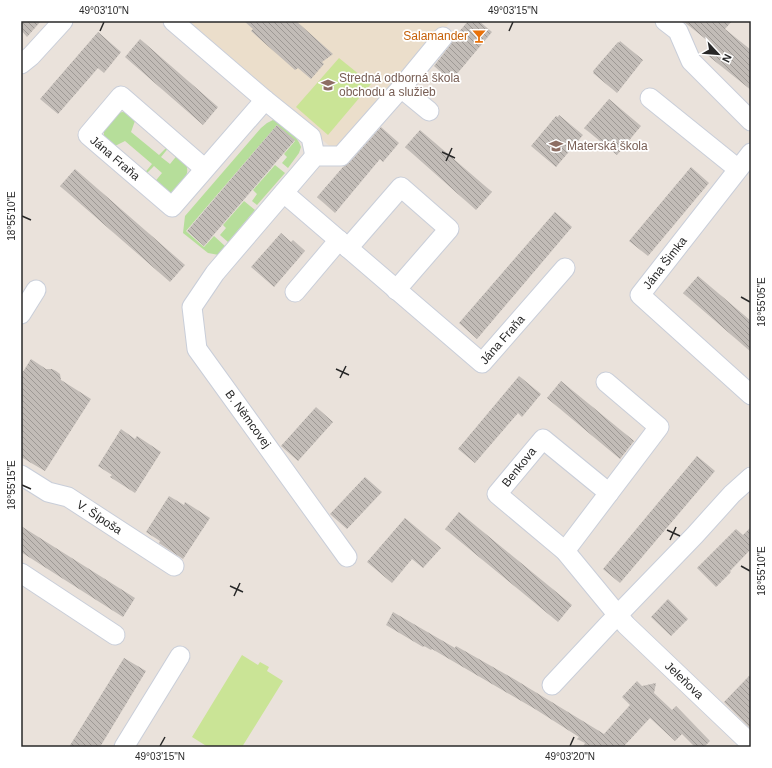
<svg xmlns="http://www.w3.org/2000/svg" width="772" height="768" font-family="Arial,sans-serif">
  <defs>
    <pattern id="building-back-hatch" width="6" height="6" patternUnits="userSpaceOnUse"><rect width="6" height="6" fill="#c2bcb7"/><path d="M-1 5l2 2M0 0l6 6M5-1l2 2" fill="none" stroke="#9e9995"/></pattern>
  </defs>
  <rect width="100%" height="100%" fill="#eae2db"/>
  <polygon fill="#ebdecb" points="187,21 451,21 340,149 334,150"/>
  <g fill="#b6de9a">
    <path d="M123,112L132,115L136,118L131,132L159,155L169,145L170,146L161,157L170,164L179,153C187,165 192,171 181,183C177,189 176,191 168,193L153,184L162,173L154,166L144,176L143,175L152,164L125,141L111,148L104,137V129L117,113Z"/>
    <path d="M273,120C284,125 297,135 301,147L299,153L288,168L282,163L287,157L284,154L295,141L277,125L186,231L204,247L214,236L225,246L219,255L208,253L183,233L185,216L261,128L267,123Z"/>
    <polygon points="275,165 285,173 257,205 252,201 257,194 253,190"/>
    <polygon points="244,201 255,210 228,242 220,235 226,228 223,225"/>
  </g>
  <g fill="#cae496">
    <polygon points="339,58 371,84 328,135 296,107"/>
    <polygon points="242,655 258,665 260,662 269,667 267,671 283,681 242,747 208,747 192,737"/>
  </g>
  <g fill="url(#building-back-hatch)">
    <polygon points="21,21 41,21 27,37 21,30"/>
    <polygon points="244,21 296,21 333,54 322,62 324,64 311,79 298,68 295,70 251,31 253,29"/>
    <polygon points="468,21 479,21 492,32 451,81 434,66 451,44 454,38"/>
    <polygon points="683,21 732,21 725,29 751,50 751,90 706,54 713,45"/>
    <polygon points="98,32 121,52 104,73 98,68 58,114 40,99"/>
    <polygon points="140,39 218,107 203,125 125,57"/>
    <polygon points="620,41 643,60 617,93 593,73 594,72 593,71 618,42 619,43"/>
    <polygon points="609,99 641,126 617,155 584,128"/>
    <polygon points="559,115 583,135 556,167 531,146 556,116 558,117"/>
    <polygon points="277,125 295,140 204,246 187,231"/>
    <polygon points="381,127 399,143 383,162 380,159 335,213 317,197 343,167 349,163"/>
    <polygon points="420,130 492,192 476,210 405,147"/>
    <polygon points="691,167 709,183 648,256 629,241"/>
    <polygon points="75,169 185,265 170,282 60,186"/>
    <polygon points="555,212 572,227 477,339 459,323"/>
    <polygon points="281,233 291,242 293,240 305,251 274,287 251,267"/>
    <polygon points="698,276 751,321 751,352 683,293"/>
    <polygon points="31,359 46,369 52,369 56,371 60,374 61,380 91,399 45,471 21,457 21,375"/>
    <polygon points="519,376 541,394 522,417 518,413 475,463 458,449"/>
    <polygon points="561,381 634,441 620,459 547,398"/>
    <polygon points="316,407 333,422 298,461 281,446"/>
    <polygon points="121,429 135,439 137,436 161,452 135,493 110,477 112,475 98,466"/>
    <polygon points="697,456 715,471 620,583 603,569"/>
    <polygon points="365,477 382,492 347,529 330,514"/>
    <polygon points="169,496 184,505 185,502 210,518 183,559 159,543 160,541 146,532"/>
    <polygon points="459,512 572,605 558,622 445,529"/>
    <polygon points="405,518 441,548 423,568 412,559 392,583 367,562"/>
    <polygon points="21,526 135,598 123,617 21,552"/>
    <polygon points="751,527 751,549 730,571 731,572 716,587 697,568 736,529 743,535"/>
    <polygon points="668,599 688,619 671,636 651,617"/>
    <polygon points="393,612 455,648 456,646 514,679 604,734 630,705 622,697 637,681 642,686 656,683 654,693 672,710 676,706 710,741 704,747 695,747 682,734 675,741 650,718 624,746 625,747 583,747 585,743 577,739 579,737 535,709 432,649 431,650 424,646 423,647 386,625"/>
    <polygon points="124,658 146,671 100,747 69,747"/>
    <polygon points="751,674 751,729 724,702"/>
  </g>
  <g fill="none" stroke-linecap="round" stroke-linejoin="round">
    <defs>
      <g id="minor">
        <polyline points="173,21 265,100 311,137 315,156"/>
        <polyline points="665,21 678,31 691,61 751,121"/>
        <polyline points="21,64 31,56 63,21"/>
        <polyline points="401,88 429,111"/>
        <polyline points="650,98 738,169"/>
        <polyline points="751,153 640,295 751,395"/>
        <path id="s1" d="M205,169L121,96L88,135L172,207L265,100"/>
        <path id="s2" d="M284,193L482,363L565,268"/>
        <polyline points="348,248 401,187 449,229 396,290"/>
        <polyline points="295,292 339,240"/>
        <polyline points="21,314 36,290"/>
        <path id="s3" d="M21,475L48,492L68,497L174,566"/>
        <path id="s4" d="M609,493L543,439L497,494L565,551L626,625L751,744"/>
        <polyline points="565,551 659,427 606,382"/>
        <polyline points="347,557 197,349 192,307 215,273 315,156 341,156 401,88 443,37"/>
        <polyline points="21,573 115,635"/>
        <polyline points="552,685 608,625 695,535 732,494 751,477"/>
        <polyline points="124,747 180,656"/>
      </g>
    </defs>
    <use href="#minor" stroke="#c9ced9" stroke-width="21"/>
    <use href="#minor" stroke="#fff" stroke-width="19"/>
  </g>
  <path fill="none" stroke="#282828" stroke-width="1.5" d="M100,31L104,22M509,31L513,22M442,152L455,158M446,161L452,148M22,216L31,220M741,297L750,302M336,369L349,375M340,378L346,366M22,485L31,489M667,530L680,536M670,540L676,527M741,566L750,571M230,586L243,592M234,596L240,583M160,746L165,737M570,746L574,737"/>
  <defs>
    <symbol id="bar-bare" viewBox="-9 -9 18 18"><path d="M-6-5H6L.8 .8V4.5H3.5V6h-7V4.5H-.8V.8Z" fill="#e8710a" stroke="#fff" stroke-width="2.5" paint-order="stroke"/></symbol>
    <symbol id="school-bare" viewBox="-9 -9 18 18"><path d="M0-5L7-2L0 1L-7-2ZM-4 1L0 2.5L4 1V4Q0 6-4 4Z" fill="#8d6e63" stroke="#fff" stroke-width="2.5" paint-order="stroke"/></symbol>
  </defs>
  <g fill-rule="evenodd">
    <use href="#bar-bare" x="469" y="26" width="20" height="20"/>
    <use href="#school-bare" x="318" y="75" width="20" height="20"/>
    <use href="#school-bare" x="546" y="136" width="20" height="20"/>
  </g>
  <g text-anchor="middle" stroke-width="3.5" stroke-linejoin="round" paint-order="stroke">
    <g font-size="12" fill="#c56008" stroke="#fff" text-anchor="end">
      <text x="468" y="40">Salamander</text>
    </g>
    <g font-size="12" fill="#785e54" stroke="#fff" text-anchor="start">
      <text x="339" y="82">Stredná odborná škola<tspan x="339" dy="14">obchodu a služieb</tspan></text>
      <text x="567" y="150">Materská škola</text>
    </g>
    <g font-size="12" fill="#282828" stroke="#fff">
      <text dy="4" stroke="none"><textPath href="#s1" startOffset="198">Jána Fraňa</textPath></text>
      <text transform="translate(665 263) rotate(-52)" y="4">Jána Šimka</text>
      <text dy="4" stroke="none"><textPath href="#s2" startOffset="292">Jána Fraňa</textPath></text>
      <text transform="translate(248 419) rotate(54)" y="4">B. Němcovej</text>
      <text transform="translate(519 467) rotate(-51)" y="4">Benkova</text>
      <text dy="4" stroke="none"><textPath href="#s3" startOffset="90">V. Šípoša</textPath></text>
      <text dy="4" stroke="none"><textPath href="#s4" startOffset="422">Jeleňova</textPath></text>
    </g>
  </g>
  <rect width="772" height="768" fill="none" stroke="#ffffff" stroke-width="44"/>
  <g transform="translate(718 54) rotate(116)" stroke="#ffffff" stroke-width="3" paint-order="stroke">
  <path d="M0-3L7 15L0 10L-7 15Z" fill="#282828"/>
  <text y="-6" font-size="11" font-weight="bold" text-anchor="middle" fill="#282828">N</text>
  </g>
  <rect x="22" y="22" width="728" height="724" fill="none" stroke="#282828" stroke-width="1.5"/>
  <g font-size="10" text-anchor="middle" fill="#282828">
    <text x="104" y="14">49°03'10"N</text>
    <text x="513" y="14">49°03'15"N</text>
    <text transform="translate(11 216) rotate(-90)" y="4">18°55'10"E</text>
    <text transform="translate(761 302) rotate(-90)" y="4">18°55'05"E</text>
    <text transform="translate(11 485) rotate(-90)" y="4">18°55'15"E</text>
    <text transform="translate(761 571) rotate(-90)" y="4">18°55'10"E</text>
    <text x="160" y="760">49°03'15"N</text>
    <text x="570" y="760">49°03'20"N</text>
  </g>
</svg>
